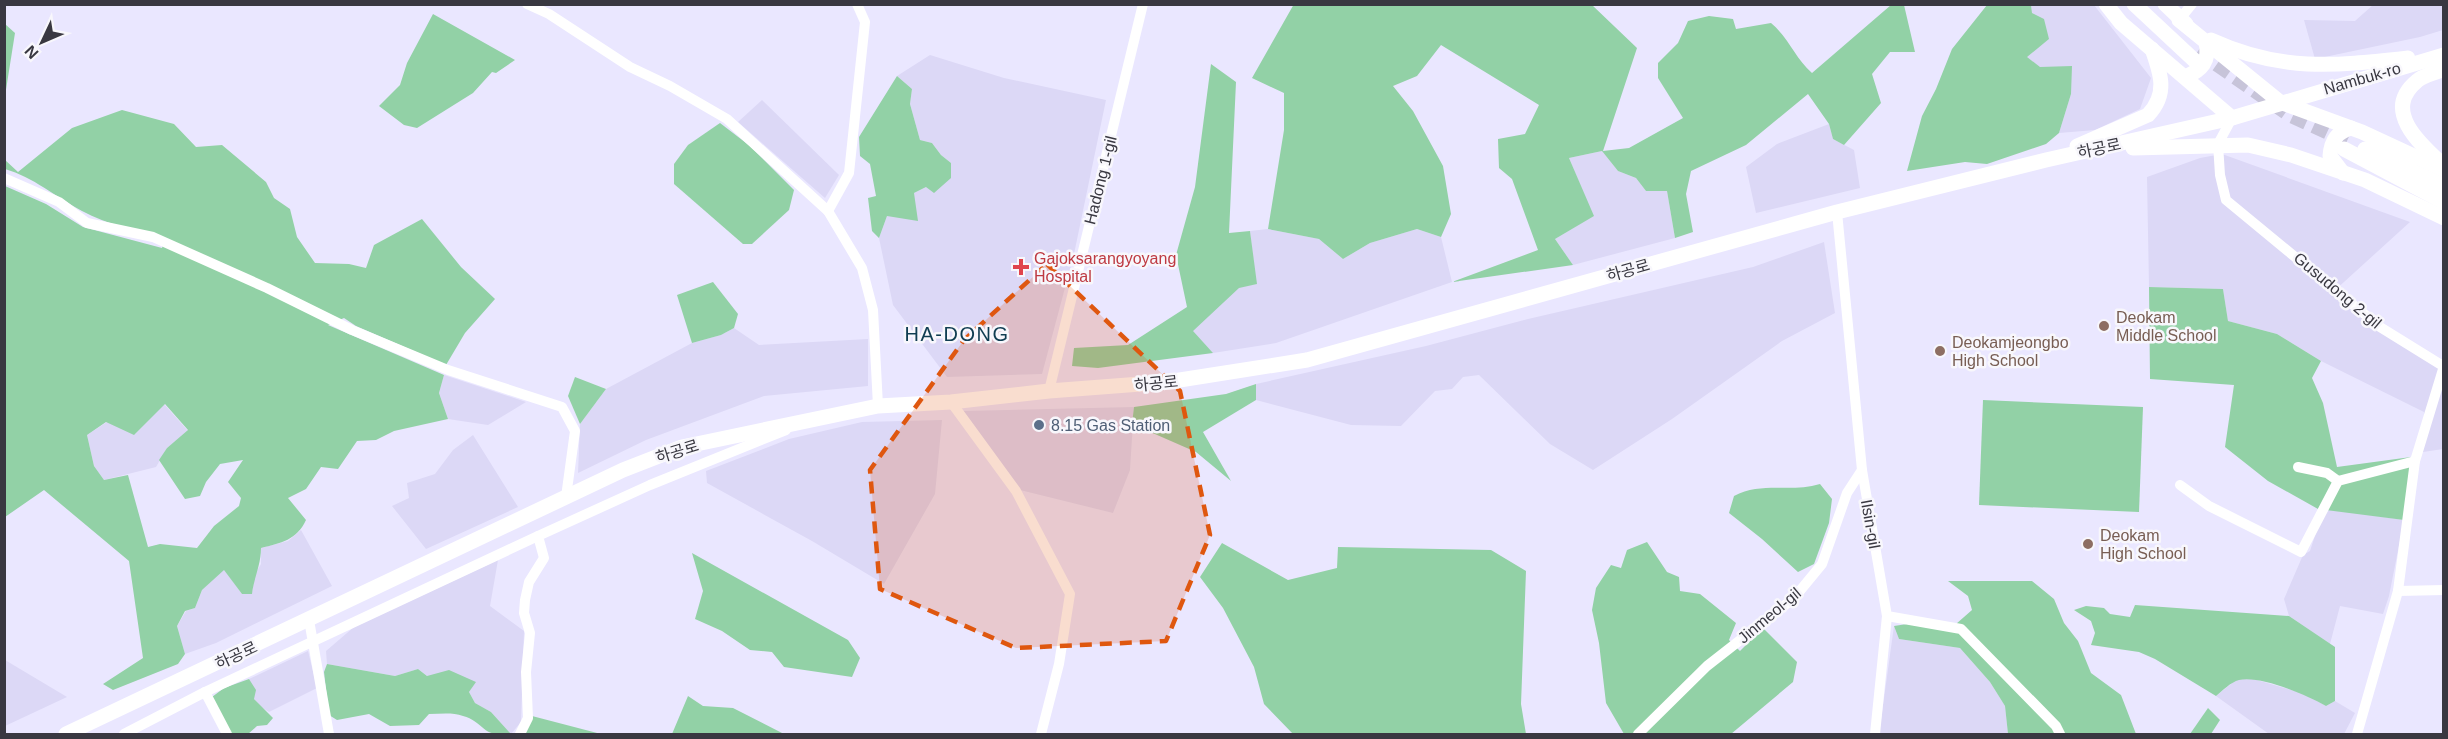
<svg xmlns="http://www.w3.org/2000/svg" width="2448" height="739" font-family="Arial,'Noto Sans KR',sans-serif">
  <rect width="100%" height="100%" fill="#eae7ff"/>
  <g fill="#dcd8f6">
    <polygon points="2442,4 2443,30 2420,37 2315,59 2304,20 2355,21 2373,5"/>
    <polygon points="2031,5 2094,5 2151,78 2140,109 2095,130 2059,133 2071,94 2026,57 2049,39 2032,13"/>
    <polygon points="930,55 1004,78 1106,100 1074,254 1042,374 947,377 893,305 879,238 887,216 914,193 926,187 951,163 941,155 932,143 920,140 910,104 912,89 897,76"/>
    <polygon points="762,100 839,175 825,198 738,122"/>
    <polygon points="1829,124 1833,139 1854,150 1860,188 1756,213 1746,167 1777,144"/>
    <polygon points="1602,151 1618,171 1636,178 1646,191 1667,191 1675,238 1573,265 1555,239 1593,216 1569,158"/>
    <polygon points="2222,154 2410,222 2333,292 2443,364 2443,449 2423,452 2424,412 2321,361 2277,334 2228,321 2223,289 2149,287 2147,177 2200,158"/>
    <polygon points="1268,229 1319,239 1343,259 1370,243 1417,229 1441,237 1452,282 1276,343 1213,353 1192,331 1239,287 1256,284 1250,231"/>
    <polygon points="1824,242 1835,313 1782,341 1672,419 1593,470 1550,444 1479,375 1463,377 1452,389 1435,391 1401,426 1351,425 1256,400 1256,384 1426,346 1528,319 1753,267"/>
    <polygon points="734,328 759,345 868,339 868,386 764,396 646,440 578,473 580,424 606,389 692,343 721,335"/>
    <polygon points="444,375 526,402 488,425 448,419 439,393"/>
    <polygon points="164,404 188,431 167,448 156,467 104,480 94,466 87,435 107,422 135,434"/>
    <polygon points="1134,407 1130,470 1113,513 1020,490 963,411"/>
    <polygon points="942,420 935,494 884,584 812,541 707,483 706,471 789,439 862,422"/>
    <polygon points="473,435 518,507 426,549 392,506 409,498 407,483 435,474 453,450"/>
    <polygon points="2324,508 2404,520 2389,596 2383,614 2340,606 2330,644 2289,616 2284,599 2303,555 2310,551"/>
    <polygon points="301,530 332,586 216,643 185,654 177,626 186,611 195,608 202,590 224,569 242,594 252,593 255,574 261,564 261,548 288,541"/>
    <polygon points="498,560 490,606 524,631 521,722 511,734 491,712 475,703 469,692 475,682 427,676 418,669 395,676 327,664 326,651 354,627"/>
    <polygon points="1894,626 1899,639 1960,648 1990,682 2005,706 2008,734 1879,734"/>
    <polygon points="308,651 317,688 269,712 261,707 254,699 249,679"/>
    <polygon points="5,660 67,697 5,726"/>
    <polygon points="2250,678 2305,694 2326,706 2335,701 2355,713 2344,734 2269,734 2216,696 2236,680"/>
  </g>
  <g fill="#92d1a6" fill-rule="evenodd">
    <path d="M1294,4L1592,5L1637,48L1603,151L1629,148L1683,118L1658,78V63L1678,43L1688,21L1709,16L1733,19L1736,29L1771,23C1789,38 1795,58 1812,73L1891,5H1904L1915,52H1890L1872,74L1881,103L1844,145L1833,139L1829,124L1808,94L1746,145L1691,171L1686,194L1693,232L1675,238L1667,191H1646L1636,178L1618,171L1602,151L1569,158L1594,216L1555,239L1573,265L1452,282L1538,250L1512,179L1499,168L1498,139L1525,134L1539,105L1441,45L1417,76L1393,86L1413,111L1443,166L1451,214L1441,237L1417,229L1370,243L1343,259L1319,239L1268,229L1284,130V93L1252,78Z"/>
    <polygon points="1987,5 2031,5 2032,13 2044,19 2049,39 2027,57 2040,67 2072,66 2071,94 2059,133 2046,144 1987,164 1965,162 1907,171 1922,116 1936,89 1952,49"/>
    <polygon points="433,14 515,60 496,73 492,72 473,93 417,128 404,125 379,106 400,85 407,63"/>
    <polygon points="5,24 15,33 5,96"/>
    <polygon points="1211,64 1236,82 1229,233 1250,231 1257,284 1239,288 1193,331 1213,353 1098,368 1072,366 1074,348 1128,345 1187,307 1176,255 1195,187"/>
    <polygon points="897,76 912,89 910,104 920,140 932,143 941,155 951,163 951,178 934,193 926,187 914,193 918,221 887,216 879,238 872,231 868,198 876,196 870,164 860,156 859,137"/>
    <path d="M122,110L174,124L196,147L222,145L266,182L274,198L290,209L297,237L315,263L349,264L366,268L374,245L422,219L461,267L495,299L465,333L446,365L356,326L344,318L328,325L444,375L439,393L448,419L394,431L376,440L357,441L338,469L321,467L306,489L288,498L306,520C297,540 281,543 261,548C261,565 254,577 252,594H242L224,570L202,590L195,608L185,611L177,626L185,654L178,664L113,690L103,684L143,658L129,561L44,490L5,517V186L46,204L83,227L162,248L165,239C138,230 107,225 82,211C56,197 33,177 5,169L4,159L18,172L72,128ZM165,404L188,430L167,448L159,460L185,499L200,496L206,482L220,464L243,460L228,482L241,498L239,506L214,526L197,548L160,544L148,547L128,475L104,480L94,466L87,435L106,422L134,435Z"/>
    <polygon points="720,123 750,146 794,190 789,210 752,244 743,244 674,184 674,164 688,145"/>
    <polygon points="713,282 738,314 734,328 721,335 692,343 677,295"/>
    <polygon points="2149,287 2223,289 2228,321 2277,334 2321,361 2312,378 2323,403 2337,467 2411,457 2404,520 2318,509 2268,481 2225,447 2234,385 2150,379"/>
    <polygon points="575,377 606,389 580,424 568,396"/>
    <polygon points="1256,384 1256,400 1203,432 1231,481 1196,452 1132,424 1134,407 1226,394"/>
    <polygon points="1983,400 2143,407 2139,512 1979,505"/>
    <path d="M1820,484L1832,499L1829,523L1814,564L1798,572L1762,539L1729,513L1734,496C1762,481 1791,493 1820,484Z"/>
    <polygon points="1647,542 1667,572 1679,577 1680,591 1700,594 1736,623 1729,640 1740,651 1763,628 1797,662 1793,682 1731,734 1624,734 1606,703 1599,643 1592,610 1596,588 1611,565 1621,568 1627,550"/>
    <polygon points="1222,543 1288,580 1337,568 1338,547 1491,550 1526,571 1521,704 1526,734 1293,734 1264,704 1254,667 1223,608 1200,577"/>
    <polygon points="692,553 848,640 860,658 852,677 784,667 772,652 750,650 722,631 695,619 703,591"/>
    <polygon points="1948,581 2032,581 2054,599 2064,623 2078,641 2091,673 2121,695 2136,734 2008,734 2005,706 1990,682 1960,648 1899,639 1894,626 1907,624 1948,631 1972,610 1968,596"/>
    <path d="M2135,605L2289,616L2335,647V701L2326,706C2307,695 2260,675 2239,680C2231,682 2222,691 2216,696L2155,659L2139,652L2091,645L2095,633L2091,621L2074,610L2086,606L2104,608L2110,614L2130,617Z"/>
    <path d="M327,664L395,676L418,669L427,676L449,670L476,682L469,692L475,703L491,712L511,734C481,738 485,722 463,716C452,712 440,714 429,714L419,725L390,726L369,714L337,720L329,715L324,672Z"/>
    <polygon points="249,679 256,690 254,699 273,718 267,725 257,726 248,734 231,734 212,697 224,688"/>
    <polygon points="688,696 703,706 733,708 784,734 672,734"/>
    <polygon points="2208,708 2220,720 2211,734 2190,734"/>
    <polygon points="532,716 601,734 525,734"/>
  </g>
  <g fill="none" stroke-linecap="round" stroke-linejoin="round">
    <polyline stroke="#c7c4d9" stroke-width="15" stroke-dasharray="15 8" stroke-linecap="butt" points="2198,51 2290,115 2347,141"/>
    <g stroke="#fff" stroke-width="10">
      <polyline points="527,4 549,14 630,67 670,86 727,119 828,211 862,268 873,310 878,406"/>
      <polyline points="2179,20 2192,4"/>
      <polyline points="2232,118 2218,144 2220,175 2226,200 2380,327 2443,366"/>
      <polyline points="4,178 59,202 87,223 153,237 267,288 352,330 448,370 562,407 575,431 566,497"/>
      <polyline points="828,211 849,173 865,22 857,4"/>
      <polyline points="1837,212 1862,470 1887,616 1961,629 2056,726 2060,734"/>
      <polyline points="1049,391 1143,4"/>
      <polyline points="951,402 1016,491 1070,594 1059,664 1041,734"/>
      <polyline points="2298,467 2327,473 2338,481"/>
      <polyline points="2180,485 2209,506 2301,552 2338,481 2415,461"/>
      <polyline points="2398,591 2444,590"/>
      <polyline points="309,620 329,734"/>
      <polyline points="205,692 227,734"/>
      <polyline points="124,734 205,692 538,536"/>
      <polyline points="520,734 528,718 526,672 530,633 524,613 525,600 529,582 544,558 538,536 650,485 786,430"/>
      <polyline points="1638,734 1707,666 1794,598 1822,564 1847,493 1862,470"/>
      <polyline points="1875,734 1887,616"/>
      <polyline points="2357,734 2398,591 2415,461 2444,366"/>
    </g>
    <g stroke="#fff" stroke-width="15">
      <polyline points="2106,4 2121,23 2232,118"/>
      <polyline points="2134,4 2194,60"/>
      <polyline points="2165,4 2186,24"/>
      <polyline points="2179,20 2280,102 2362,132 2444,170"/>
      <path d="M2211,40C2281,72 2334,66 2408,58"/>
      <path d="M2185,77C2202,70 2210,61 2206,42"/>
      <path d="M2077,146L2148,115C2168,94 2161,74 2152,49"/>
      <polyline points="2133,148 2248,145 2291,155 2365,180 2444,218"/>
      <polyline points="2344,149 2444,202"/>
      <polyline points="2365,149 2444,186"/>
      <path d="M2441,163C2419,143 2382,110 2417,81C2423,75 2436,73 2444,69"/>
      <path d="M2343,173L2330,156C2331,142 2336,132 2351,128"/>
      <polyline points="66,734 623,470 682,447 878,406 951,402 1049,391 1167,382 1307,360 1837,212 2046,160 2232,118 2444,55"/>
    </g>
  </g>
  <path fill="#df570f" fill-opacity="0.2" stroke="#df570f" stroke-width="4.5" stroke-dasharray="12 8" stroke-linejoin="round" d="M1047,264L1180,391L1210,535L1166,641L1016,648L880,589L870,470L964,340Z"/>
  <path fill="#e0444e" stroke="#f8f7fc" stroke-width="2" d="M1018 258h6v6h6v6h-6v6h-6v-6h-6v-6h6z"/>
  <g fill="#8d6e63" stroke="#f8f7fc" stroke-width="2">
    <circle cx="2104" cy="326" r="6"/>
    <circle cx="1940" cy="351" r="6"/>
    <circle cx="2088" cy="544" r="6"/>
  </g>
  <circle fill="#5c6f8a" stroke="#f8f7fc" stroke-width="2" cx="1039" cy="425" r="6"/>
  <g text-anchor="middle" stroke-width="5" stroke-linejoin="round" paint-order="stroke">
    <g font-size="16" fill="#393841" stroke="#f8f7fc">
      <text transform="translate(2362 78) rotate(-16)" y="6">Nambuk-ro</text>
      <text transform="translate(2099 148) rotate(-12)" y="6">하공로</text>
      <text transform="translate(1100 180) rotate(-76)" y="6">Hadong 1-gil</text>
      <text transform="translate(1628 270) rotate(-16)" y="6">하공로</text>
      <text transform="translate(2338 290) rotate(40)" y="6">Gusudong 2-gil</text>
      <text transform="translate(1156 383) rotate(-6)" y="6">하공로</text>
      <text transform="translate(677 451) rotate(-17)" y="6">하공로</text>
      <text transform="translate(1871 524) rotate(80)" y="6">Ilsin-gil</text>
      <text transform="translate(1769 615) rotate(-40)" y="6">Jinmeol-gil</text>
      <text transform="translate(236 655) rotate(-25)" y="6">하공로</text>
    </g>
    <g font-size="16" fill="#be3a42" stroke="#f8f7fc" text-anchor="start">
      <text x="1034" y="264">Gajoksarangyoyang<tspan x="1034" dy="18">Hospital</tspan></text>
    </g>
    <g font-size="16" fill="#785e54" stroke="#f8f7fc" text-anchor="start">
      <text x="2116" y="323">Deokam<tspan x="2116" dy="18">Middle School</tspan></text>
      <text x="1952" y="348">Deokamjeongbo<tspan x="1952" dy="18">High School</tspan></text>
      <text x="2100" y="541">Deokam<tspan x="2100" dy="18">High School</tspan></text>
    </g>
    <g font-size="16" fill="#4e5e75" stroke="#f8f7fc" text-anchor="start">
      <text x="1051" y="431">8.15 Gas Station</text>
    </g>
    <g font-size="20" letter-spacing="1.5" fill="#103d52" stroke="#f8f7fc">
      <text x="957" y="341">HA-DONG</text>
    </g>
  </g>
  <rect width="2448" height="739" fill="none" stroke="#393841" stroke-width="12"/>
  <g transform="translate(42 42) rotate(226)" stroke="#f8f7fc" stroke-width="4.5" paint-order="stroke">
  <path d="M0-4.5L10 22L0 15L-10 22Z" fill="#393841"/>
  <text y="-9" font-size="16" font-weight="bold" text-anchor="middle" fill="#393841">N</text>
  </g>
</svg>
